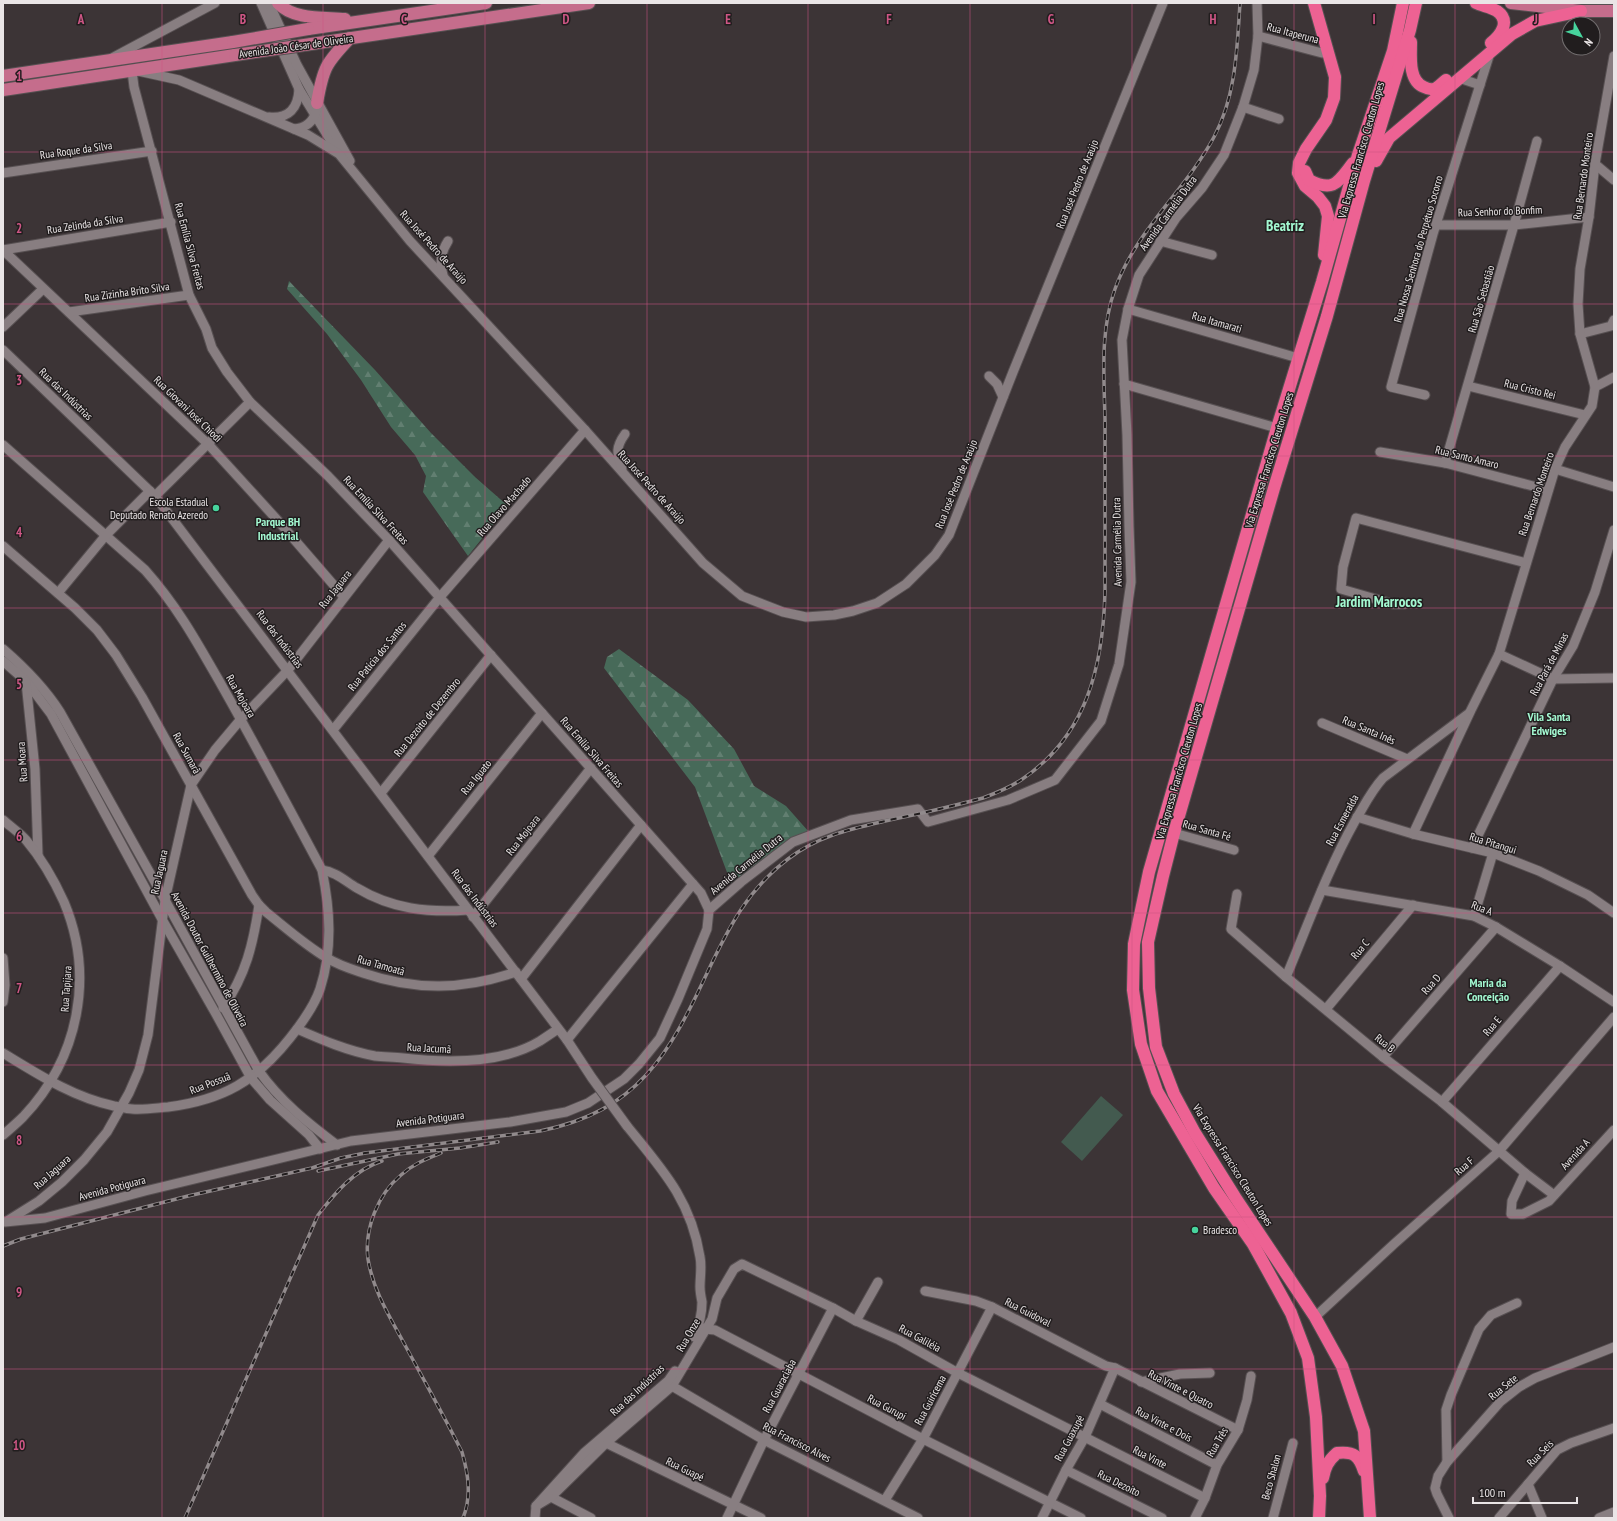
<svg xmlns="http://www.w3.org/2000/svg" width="1617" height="1521" font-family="'PT Sans Narrow',sans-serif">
  <defs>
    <pattern id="forest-firs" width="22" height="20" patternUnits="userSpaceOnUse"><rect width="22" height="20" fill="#476a59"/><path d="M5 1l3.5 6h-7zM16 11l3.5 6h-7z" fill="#627f71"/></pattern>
  </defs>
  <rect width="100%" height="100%" fill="#3c3436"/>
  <g fill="url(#forest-firs)">
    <polygon points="289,281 375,370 431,433 475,477 508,506 468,556 423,492 426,476 415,455 391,427 361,380 327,334 287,289"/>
    <polygon points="619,649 688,700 734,749 754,786 786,806 809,832 731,883 695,787 604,668 607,657"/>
  </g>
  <polygon fill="#435a4f" points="1101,1096 1123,1115 1082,1161 1061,1142"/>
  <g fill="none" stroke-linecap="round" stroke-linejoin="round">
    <defs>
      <g id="minor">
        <polyline points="261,3 299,89 337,151"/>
        <polyline points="269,3 297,65 350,161"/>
        <polyline points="1258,36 1322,53"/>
        <polyline points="112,58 215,3"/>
        <polyline points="132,71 134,87 189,295 206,329 212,348 227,372 250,402 328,476 389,540 701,893 709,910"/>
        <polyline points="138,71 179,80 308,135 339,154 410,241 585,430 703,563 742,596 783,612 806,617 834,615 853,611 877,603 906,584 935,555 949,535 1013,372 1163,3"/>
        <polyline points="1459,78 1480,85"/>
        <polyline points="1243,107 1279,119"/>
        <path d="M269,117C289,119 298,108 299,89"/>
        <path d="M294,129C305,128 313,123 316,111"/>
        <polyline points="1595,164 1614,180"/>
        <polyline points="3,173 152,151"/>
        <polyline points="1436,225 1514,225 1589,217"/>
        <polyline points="1160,241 1212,255"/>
        <polyline points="3,250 209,445 280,523 344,597"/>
        <polyline points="3,250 171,222"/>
        <path d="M443,275C439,262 441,252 448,241"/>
        <polyline points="1128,309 1298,358"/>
        <polyline points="69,312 189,295"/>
        <polyline points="3,327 43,289"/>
        <polyline points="1580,334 1611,326 1614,320"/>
        <polyline points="3,350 155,496 567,1040 592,1078"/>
        <polyline points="989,376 997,384 1003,397"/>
        <polyline points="1124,384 1277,428"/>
        <polyline points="1468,386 1585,415"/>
        <polyline points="1595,387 1614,377"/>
        <polyline points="1425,395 1391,387 1433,234 1490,53"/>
        <path d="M3,445L145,570C178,607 198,644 222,686C256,746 289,808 322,870C330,909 333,949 320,989C314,1007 302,1023 290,1038C256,1081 223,1100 168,1107C156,1108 144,1110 132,1109C126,1109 120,1107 114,1106C73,1097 39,1075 3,1053"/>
        <polyline points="1380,452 1445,463 1548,490"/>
        <polyline points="1445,463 1514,225 1537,141"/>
        <path d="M622,469C617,453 615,448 625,434"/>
        <polyline points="1555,469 1614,487"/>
        <polyline points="155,496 250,402"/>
        <path d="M3,546L75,608L97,630L116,655L142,697L252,895L259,905L266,912C286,928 305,945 327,958C338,965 351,969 363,973C416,991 463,990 516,972"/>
        <polyline points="58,593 106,535 150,491"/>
        <polyline points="1404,604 1393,604 1341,589 1343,567 1356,518 1526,563"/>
        <path d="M3,649C25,668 44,687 60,712L165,900L259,1071C280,1101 308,1123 337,1145"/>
        <polyline points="1499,654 1553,679 1614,678"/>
        <polyline points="3,661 26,681 51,714 163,921 216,1014 251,1078 270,1100 309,1135 320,1149"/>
        <polyline points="26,682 35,769 38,855"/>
        <polyline points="1322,723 1407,759"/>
        <polyline points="333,730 440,597 585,430"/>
        <polyline points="381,793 491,655"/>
        <polyline points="1357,817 1413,834 1493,853 1539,871 1588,895 1614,913"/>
        <path d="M3,820C11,827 20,833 26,840C42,859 54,880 64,902C95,976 79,1058 23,1117C17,1123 10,1129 3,1135"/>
        <polyline points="1174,833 1234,850"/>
        <polyline points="1413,834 1471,710 1499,654 1555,469 1565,447 1592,406 1595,387 1580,334 1578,304 1580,269 1589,217 1595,164 1614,56"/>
        <polyline points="1472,848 1553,679 1573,646 1595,592 1614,530"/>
        <polyline points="428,856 542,713"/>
        <path d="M322,870C336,872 345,881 357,888C392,909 428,913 468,910"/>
        <polyline points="1322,890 1474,916 1496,927 1560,966 1614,1002"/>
        <polyline points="1237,894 1231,929 1286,977 1383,1057 1442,1102 1525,1173 1554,1195"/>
        <polyline points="709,910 741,882 793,842 851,820 918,809 928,822 1008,800 1055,780 1101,721 1119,664 1131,582 1129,526 1127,435 1122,340 1128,309 1139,275 1176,218 1202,188 1224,155 1243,107 1254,70 1258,36 1257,3"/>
        <polyline points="1474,916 1493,853"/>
        <polyline points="473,917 591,768"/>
        <polyline points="3,958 5,985 3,1002"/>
        <path d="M1286,977C1308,925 1327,871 1355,821C1364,806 1371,791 1383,778L1468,714"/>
        <polyline points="521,979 641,825"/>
        <path d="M223,1008C246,974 253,945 259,905"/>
        <polyline points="1326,1009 1413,905"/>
        <path d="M297,1029C322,1040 348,1051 375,1056C384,1057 394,1057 403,1058C446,1063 502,1064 540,1041C546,1037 552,1033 558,1029"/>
        <polyline points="567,1040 693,884"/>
        <polyline points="1383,1057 1496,927"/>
        <polyline points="1442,1102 1560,966"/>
        <path d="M627,1126C662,1169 691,1200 700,1257C702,1266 700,1277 700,1287C700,1292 701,1297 702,1302C702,1315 699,1326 694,1337"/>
        <polyline points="1525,1173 1512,1201 1511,1214 1523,1214 1549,1201 1614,1130"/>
        <polyline points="7,1221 39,1201 62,1182 84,1160 107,1132 129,1093 139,1070 148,1035 165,900 191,785 215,750 241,719 288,670 389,540"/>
        <polyline points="5,1222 45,1218 145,1191 351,1141 510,1122 566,1112 588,1103 624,1079 639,1064 660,1038 678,999 707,929 709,910"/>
        <polyline points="925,1291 976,1301 992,1307 1106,1366 1115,1368 1238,1430"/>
        <polyline points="1315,1317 1394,1244 1499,1151 1614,1017"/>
        <polyline points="856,1321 878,1282"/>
        <polyline points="700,1327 705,1329 715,1330 923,1439 1081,1518"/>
        <polyline points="669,1382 672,1386 764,1440 918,1518"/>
        <polyline points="1141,1382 1180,1374 1210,1373"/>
        <polyline points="1100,1404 1217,1465"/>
        <polyline points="604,1440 606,1443 761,1518"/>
        <polyline points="1447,1462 1446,1410 1451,1395 1479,1329 1491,1315 1517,1303"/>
        <polyline points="1066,1470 1162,1518"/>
        <polyline points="1528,1484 1542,1518"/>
        <polyline points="548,1494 551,1497 591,1518"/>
        <polyline points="885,1500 923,1439 992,1307"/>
        <polyline points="536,1506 551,1497 606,1443 672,1386 712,1319 717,1298 734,1269 742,1264 833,1308 856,1321 899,1340 958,1373 1205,1498"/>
        <polyline points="535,1518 536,1506 584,1453 668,1381 675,1371"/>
        <polyline points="727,1518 764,1440 833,1308"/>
        <polyline points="1042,1518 1066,1470 1085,1437 1115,1368"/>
        <polyline points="1195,1518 1205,1498 1217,1465 1238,1430 1247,1400 1251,1376"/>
        <polyline points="1273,1518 1293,1443"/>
        <polyline points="1449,1518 1437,1494 1435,1488 1438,1476 1447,1462 1500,1402 1519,1387 1535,1378 1614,1347"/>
        <polyline points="1499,1518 1557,1450 1571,1443 1614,1428"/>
        <polyline points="1599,1518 1614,1512"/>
      </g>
      <g id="major">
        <path d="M278,3C293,20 324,17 345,19"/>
        <polyline points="1511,3 1581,11 1614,11"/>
        <polyline points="308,29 486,3"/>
        <polyline points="311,44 589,3"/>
        <polyline points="3,76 233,42"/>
        <polyline points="3,90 235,55"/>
        <path d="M317,103C323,68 326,63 350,38"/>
      </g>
      <g id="highway">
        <polyline points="1314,3 1335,77 1334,98 1326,120 1306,149 1299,163 1298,173 1305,186 1318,197 1325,206 1328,216 1324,255"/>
        <path d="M1476,3C1482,6 1491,7 1497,11C1511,21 1501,35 1491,43"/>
        <path d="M1411,42C1411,56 1408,81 1424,87C1428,89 1433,90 1436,88C1440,86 1443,82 1446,80"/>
        <polyline points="1376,161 1389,138 1512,34 1535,21 1581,11"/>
        <path d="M1305,171L1309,180C1334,193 1338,182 1353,163"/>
        <path d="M1323,1478C1325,1467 1328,1461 1337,1453C1354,1451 1359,1456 1364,1471"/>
        <polyline points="1319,1518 1320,1496 1316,1417 1308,1358 1291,1313 1253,1244 1214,1188 1157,1091 1141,1044 1133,990 1134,944 1149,872 1211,656 1277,428 1322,282 1358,155 1393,51 1403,3"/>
        <polyline points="1370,1518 1364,1431 1342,1366 1315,1317 1235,1197 1195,1133 1174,1094 1156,1047 1149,988 1148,942 1163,876 1174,833 1274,488 1327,316 1364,181 1410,30 1416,3"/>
      </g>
    </defs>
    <use href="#minor" stroke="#575052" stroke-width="11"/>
    <use href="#major" stroke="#575052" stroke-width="14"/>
    <use href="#highway" stroke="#575052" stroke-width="14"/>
    <use href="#minor" stroke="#887e81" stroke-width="9"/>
    <use href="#major" stroke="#c56d8c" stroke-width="12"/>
    <use href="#highway" stroke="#ed6293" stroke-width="12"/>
    <defs>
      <g id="rail">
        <path d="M441,1153C426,1159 413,1164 401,1175C378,1194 364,1229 368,1259C373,1291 391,1319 406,1347C425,1382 444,1416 462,1452C468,1473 472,1496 463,1518"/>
        <polyline points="318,1171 398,1154 460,1148 498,1142"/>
        <path d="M3,1246L21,1239L188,1196L312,1168L341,1158L365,1153L540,1131C638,1111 669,1055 708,971C729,927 748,889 788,859C820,834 856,828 894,819C924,813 953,806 983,798C996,793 1009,788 1021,780C1087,736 1103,666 1105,592C1105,534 1105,477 1105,419C1104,376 1100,330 1115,289C1136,230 1185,191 1214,137C1236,96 1237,49 1240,3"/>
        <path d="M185,1518L318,1215C335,1193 354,1170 382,1161"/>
      </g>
    </defs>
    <use href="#rail" stroke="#918a8c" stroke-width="3.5"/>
    <use href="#rail" stroke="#211d1e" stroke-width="2" stroke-dasharray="6" stroke-linecap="butt"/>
    <defs>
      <polyline id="minor-bridge" points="592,1078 627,1126"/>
      <g id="major-bridge">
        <polyline points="233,42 308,29"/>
        <polyline points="235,55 311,44"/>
      </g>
    </defs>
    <use href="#minor-bridge" stroke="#575052" stroke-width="11" stroke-linecap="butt"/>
    <use href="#major-bridge" stroke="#575052" stroke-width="14" stroke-linecap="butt"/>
    <use href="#minor-bridge" stroke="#887e81" stroke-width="9"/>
    <use href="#major-bridge" stroke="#c56d8c" stroke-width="12"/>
  </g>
  <path fill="none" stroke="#ce5685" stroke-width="1" stroke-opacity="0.55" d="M162,3V1518M323,3V1518M485,3V1518M647,3V1518M808,3V1518M970,3V1518M1132,3V1518M1294,3V1518M1455,3V1518M3,152H1614M3,304H1614M3,456H1614M3,608H1614M3,760H1614M3,913H1614M3,1065H1614M3,1217H1614M3,1369H1614"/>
  <g fill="#47d49d" stroke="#211d1e" stroke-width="1.5">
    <circle cx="216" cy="508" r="4"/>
    <circle cx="1195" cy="1230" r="4"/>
  </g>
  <g text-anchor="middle" stroke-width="3" stroke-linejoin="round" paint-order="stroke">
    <g font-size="11" fill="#eae5e6" stroke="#211d1e">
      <text transform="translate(1293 33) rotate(15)" y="4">Rua Itaperuna</text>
      <text transform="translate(296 46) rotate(-8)" y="4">Avenida João César de Oliveira</text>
      <text transform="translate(76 150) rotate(-8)" y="4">Rua Roque da Silva</text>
      <text transform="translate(1361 150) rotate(-74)" y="4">Via Expressa Francisco Cleuton Lopes</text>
      <text transform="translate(1583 176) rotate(-82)" y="4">Rua Bernardo Monteiro</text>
      <text transform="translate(1077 184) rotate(-68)" y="4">Rua José Pedro de Araújo</text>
      <text transform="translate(1500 211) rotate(-2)" y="4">Rua Senhor do Bonfim</text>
      <text transform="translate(1168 213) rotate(-54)" y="4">Avenida Carmélia Dutra</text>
      <text transform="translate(85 224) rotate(-9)" y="4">Rua Zelinda da Silva</text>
      <text transform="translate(190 246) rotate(75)" y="4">Rua Emília Silva Freitas</text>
      <text transform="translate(434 247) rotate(48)" y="4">Rua José Pedro de Araújo</text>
      <text transform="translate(1418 249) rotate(-74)" y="4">Rua Nossa Senhora do Perpétuo Socorro</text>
      <text transform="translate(127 292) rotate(-8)" y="4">Rua Zizinha Brito Silva</text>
      <text transform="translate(1481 299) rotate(-74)" y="4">Rua São Sebastião</text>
      <text transform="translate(1217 322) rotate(16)" y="4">Rua Itamarati</text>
      <text transform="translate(1530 389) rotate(14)" y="4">Rua Cristo Rei</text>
      <text transform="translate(66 394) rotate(44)" y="4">Rua das Indústrias</text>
      <text transform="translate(188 409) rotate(44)" y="4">Rua Giovani José Chiodi</text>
      <text transform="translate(1467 457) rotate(14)" y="4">Rua Santo Amaro</text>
      <text transform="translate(1269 460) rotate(-73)" y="4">Via Expressa Francisco Cleuton Lopes</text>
      <text transform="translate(956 484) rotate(-68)" y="4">Rua José Pedro de Araújo</text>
      <text transform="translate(652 487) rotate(48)" y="4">Rua José Pedro de Araújo</text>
      <text transform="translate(1536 494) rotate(-71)" y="4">Rua Bernardo Monteiro</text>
      <text transform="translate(504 506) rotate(-49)" y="4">Rua Olavo Machado</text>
      <text transform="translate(376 510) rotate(47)" y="4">Rua Emília Silva Freitas</text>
      <text transform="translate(1117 542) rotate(-91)" y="4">Avenida Carmélia Dutra</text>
      <text transform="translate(335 589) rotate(-52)" y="4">Rua Jaguara</text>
      <text transform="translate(280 639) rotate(53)" y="4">Rua das Indústrias</text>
      <text transform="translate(377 656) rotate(-51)" y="4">Rua Patícia dos Santos</text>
      <text transform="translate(1549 664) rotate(-62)" y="4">Rua Pará de Minas</text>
      <text transform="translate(241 696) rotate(60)" y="4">Rua Mojoara</text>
      <text transform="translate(427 717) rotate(-51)" y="4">Rua Dezoito de Dezembro</text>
      <text transform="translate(1369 730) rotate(23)" y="4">Rua Santa Inês</text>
      <text transform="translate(592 752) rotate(49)" y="4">Rua Emília Silva Freitas</text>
      <text transform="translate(187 753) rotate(61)" y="4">Rua Sumarã</text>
      <text transform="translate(22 762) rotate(-94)" y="4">Rua Moara</text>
      <text transform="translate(1179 771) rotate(-74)" y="4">Via Expressa Francisco Cleuton Lopes</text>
      <text transform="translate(476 777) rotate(-51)" y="4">Rua Iguato</text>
      <text transform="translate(1342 820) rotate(-62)" y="4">Rua Esmeralda</text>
      <text transform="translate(1207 830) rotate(16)" y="4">Rua Santa Fé</text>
      <text transform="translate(523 835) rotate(-52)" y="4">Rua Mojoara</text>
      <text transform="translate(1493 843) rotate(17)" y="4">Rua Pitangui</text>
      <text transform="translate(746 864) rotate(-39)" y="4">Avenida Carmélia Dutra</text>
      <text transform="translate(159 872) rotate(-78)" y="4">Rua Jaguara</text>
      <text transform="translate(475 898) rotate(53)" y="4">Rua das Indústrias</text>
      <text transform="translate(1482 908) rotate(21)" y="4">Rua A</text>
      <text transform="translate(1360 949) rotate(-50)" y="4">Rua C</text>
      <text transform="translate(210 959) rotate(62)" y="4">Avenida Doutor Guilhermino de Oliveira</text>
      <text transform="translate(381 965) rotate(16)" y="4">Rua Tamoatã</text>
      <text transform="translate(1431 984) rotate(-49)" y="4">Rua D</text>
      <text transform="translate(66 989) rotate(-86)" y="4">Rua Tapijara</text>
      <text transform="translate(1492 1026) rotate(-49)" y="4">Rua E</text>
      <text transform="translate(1385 1043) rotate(39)" y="4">Rua B</text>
      <text transform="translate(429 1048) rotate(3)" y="4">Rua Jacumã</text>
      <text transform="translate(210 1083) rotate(-21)" y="4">Rua Possuã</text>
      <text transform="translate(430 1119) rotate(-7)" y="4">Avenida Potiguara</text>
      <text transform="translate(1575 1154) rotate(-48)" y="4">Avenida A</text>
      <text transform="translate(1233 1165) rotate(58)" y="4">Via Expressa Francisco Cleuton Lopes</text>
      <text transform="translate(1464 1166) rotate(-41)" y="4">Rua F</text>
      <text transform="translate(52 1172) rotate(-42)" y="4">Rua Jaguara</text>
      <text transform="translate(112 1188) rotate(-15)" y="4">Avenida Potiguara</text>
      <text transform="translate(1028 1312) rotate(27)" y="4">Rua Guidoval</text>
      <text transform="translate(688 1335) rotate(-60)" y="4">Rua Onze</text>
      <text transform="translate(920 1338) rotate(28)" y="4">Rua Galiléia</text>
      <text transform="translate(779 1386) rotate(-62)" y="4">Rua Guaraciaba</text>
      <text transform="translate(1503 1387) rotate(-39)" y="4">Rua Sete</text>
      <text transform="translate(1181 1389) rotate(27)" y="4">Rua Vinte e Quatro</text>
      <text transform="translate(637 1390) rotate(-43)" y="4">Rua das Indústrias</text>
      <text transform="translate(930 1400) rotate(-62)" y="4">Rua Guiricema</text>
      <text transform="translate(887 1407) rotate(28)" y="4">Rua Gurupi</text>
      <text transform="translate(1164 1424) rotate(28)" y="4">Rua Vinte e Dois</text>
      <text transform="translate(1069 1438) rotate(-62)" y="4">Rua Guaxupé</text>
      <text transform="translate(797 1442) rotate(27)" y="4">Rua Francisco Alves</text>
      <text transform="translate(1217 1442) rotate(-60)" y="4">Rua Três</text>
      <text transform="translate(1540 1453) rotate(-45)" y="4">Rua Seis</text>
      <text transform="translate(1150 1457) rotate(27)" y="4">Rua Vinte</text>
      <text transform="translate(685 1469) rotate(26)" y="4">Rua Guapé</text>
      <text transform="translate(1271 1477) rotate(-75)" y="4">Beco Shalon</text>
      <text transform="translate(1119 1483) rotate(26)" y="4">Rua Dezoito</text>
    </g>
    <g font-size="11" fill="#eae5e6" stroke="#211d1e" text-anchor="end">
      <text x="208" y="506">Escola Estadual<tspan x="208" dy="13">Deputado Renato Azeredo</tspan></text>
      <text x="1203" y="1234" text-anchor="start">Bradesco</text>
    </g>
    <g font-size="12" font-weight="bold" fill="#a3f8d1" stroke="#211d1e">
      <text x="278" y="526">Parque BH<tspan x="278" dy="14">Industrial</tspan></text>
      <text x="1549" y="721">Vila Santa<tspan x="1549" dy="14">Edwiges</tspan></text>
      <text x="1488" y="987">Maria da<tspan x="1488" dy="14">Conceição</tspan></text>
    </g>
    <g font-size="15" font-weight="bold" fill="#a3f8d1" stroke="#211d1e">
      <text x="1285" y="231">Beatriz</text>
      <text x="1379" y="607">Jardim Marrocos</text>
    </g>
  </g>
  <g font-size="13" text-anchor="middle" font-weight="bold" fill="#ce5685" stroke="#211d1e" stroke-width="3" stroke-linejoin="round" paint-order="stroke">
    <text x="81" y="24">A</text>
    <text x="243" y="24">B</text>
    <text x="404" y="24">C</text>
    <text x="566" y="24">D</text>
    <text x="728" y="24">E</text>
    <text x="889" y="24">F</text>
    <text x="1051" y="24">G</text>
    <text x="1213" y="24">H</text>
    <text x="1374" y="24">I</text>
    <text x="1536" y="24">J</text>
    <text x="19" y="81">1</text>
    <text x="19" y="233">2</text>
    <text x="19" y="385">3</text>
    <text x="19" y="537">4</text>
    <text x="19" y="689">5</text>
    <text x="19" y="841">6</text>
    <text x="19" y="993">7</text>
    <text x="19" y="1145">8</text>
    <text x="19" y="1297">9</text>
    <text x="19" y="1450">10</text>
  </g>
  <rect width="1617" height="1521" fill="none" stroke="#eae5e6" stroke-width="8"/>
  <g transform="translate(1581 36) rotate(130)"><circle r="19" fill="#211d1e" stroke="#716d6e"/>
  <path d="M0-3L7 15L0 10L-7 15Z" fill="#47d49d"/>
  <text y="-6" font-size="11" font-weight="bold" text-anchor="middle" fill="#eae5e6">N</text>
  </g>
  <path d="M1473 1497v6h104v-6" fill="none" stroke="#eae5e6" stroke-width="2"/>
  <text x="1479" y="1497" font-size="12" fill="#eae5e6" stroke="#211d1e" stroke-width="3" paint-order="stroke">100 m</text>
</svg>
